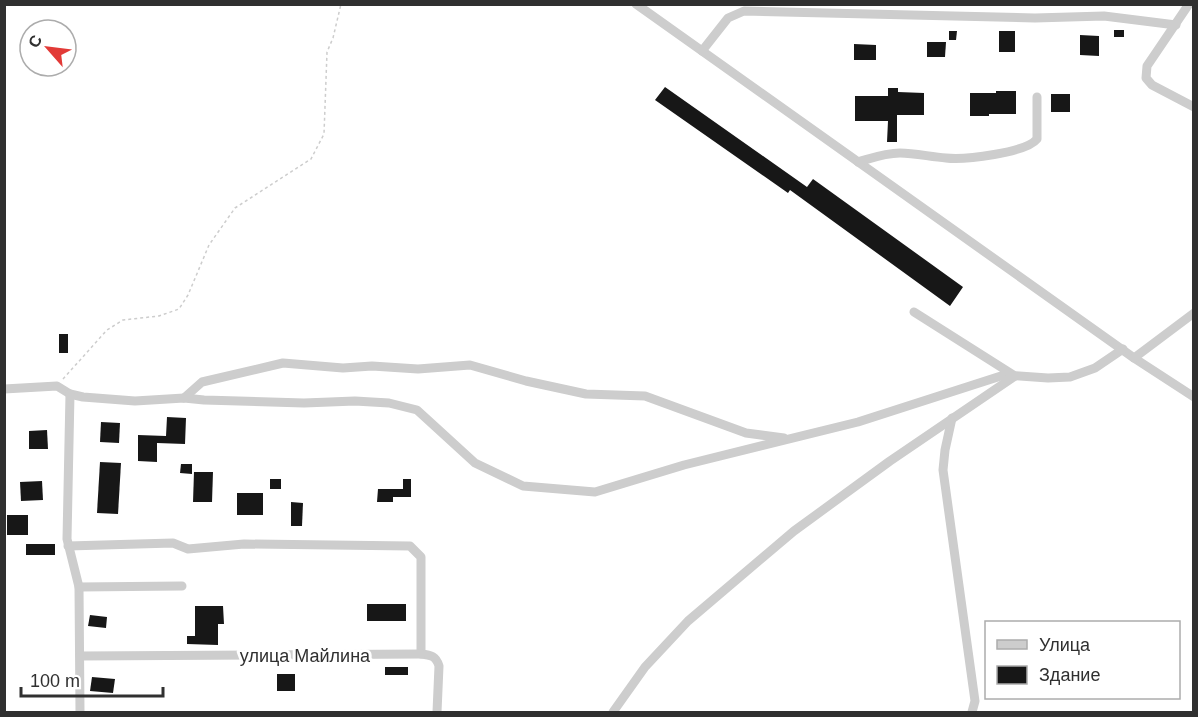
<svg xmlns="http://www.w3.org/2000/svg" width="1198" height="717" font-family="Arial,sans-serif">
  <rect width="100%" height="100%" fill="#fff"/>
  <g fill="#171717">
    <rect x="1114" y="30" width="10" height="7"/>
    <polygon points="949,31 957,31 956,40 949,40"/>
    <rect x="999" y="31" width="16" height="21"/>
    <polygon points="1080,35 1099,36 1099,56 1080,55"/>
    <polygon points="927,42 946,42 945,57 927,57"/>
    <polygon points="854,44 876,45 876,60 854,60"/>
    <polygon points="665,87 807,187 813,179 963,287 950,306 790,190 788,193 655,100"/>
    <polygon points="888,88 898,88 898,92 924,93 924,115 897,115 897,142 887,142 888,121 855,121 855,96 888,96"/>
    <polygon points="996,91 1016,91 1016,114 989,114 989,116 970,116 970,93 996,93"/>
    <rect x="1051" y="94" width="19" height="18"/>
    <rect x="59" y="334" width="9" height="19"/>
    <polygon points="167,417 186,418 185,444 157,443 157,462 138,461 138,435 166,436"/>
    <polygon points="101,422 120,423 119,443 100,442"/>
    <polygon points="47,430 48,449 29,449 29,431"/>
    <polygon points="100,462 121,463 118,514 97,513"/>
    <polygon points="181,464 192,464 192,474 180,473"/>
    <polygon points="194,472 213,472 212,502 193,502"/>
    <rect x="270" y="479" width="11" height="10"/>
    <polygon points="403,479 411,479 411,497 393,497 393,502 377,502 378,489 403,489"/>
    <polygon points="42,481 43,500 21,501 20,482"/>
    <rect x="237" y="493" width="26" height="22"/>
    <polygon points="291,502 303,503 302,526 291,526"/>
    <rect x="7" y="515" width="21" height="20"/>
    <rect x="26" y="544" width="29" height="11"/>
    <rect x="367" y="604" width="39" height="17"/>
    <polygon points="195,606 223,606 224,624 218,624 218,645 187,644 187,636 195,636"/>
    <polygon points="90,615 107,617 106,628 88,626"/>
    <rect x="385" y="667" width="23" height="8"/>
    <rect x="277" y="674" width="18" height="17"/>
    <polygon points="92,677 115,679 113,693 90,691"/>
  </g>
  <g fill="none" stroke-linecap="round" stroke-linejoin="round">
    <polyline stroke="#cdcdcd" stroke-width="1.5" stroke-dasharray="3 3" stroke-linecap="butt" points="63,379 107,330 123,320 159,316 179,309 188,295 209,245 235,208 311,159 324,134 327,52 333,38 341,4"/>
    <g stroke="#cdcdcd" stroke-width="9">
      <polyline points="636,4 1134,358 1194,397"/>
      <polyline points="1189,4 1147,66 1146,78 1152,85 1194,107"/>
      <polyline points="702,51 728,18 744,11 1035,18 1104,16 1176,25"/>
      <path d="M858,162C872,158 885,153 900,153C915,153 931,157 946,158C964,160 1026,153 1037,139V97"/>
      <polyline points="1134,358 1194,313"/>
      <polyline points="4,389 57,386 70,394 83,397 135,401 184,398 204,400 304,403 355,401 389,403 417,410 475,463 523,486 595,492 684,465 858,422 1004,375 1048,378 1070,377 1095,368 1123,349"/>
      <polyline points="70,394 67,539 79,587 80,712"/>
      <polyline points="184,398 202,382 283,363 343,368 372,366 418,369 470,365 526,381 586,394 645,396 746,433 784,438"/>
      <polyline points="952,418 945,450 943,470 975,701 972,712"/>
      <path d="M68,546L173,543L188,549L244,544L410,546L421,557V654C431,655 436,656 439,666L437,712"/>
      <polyline points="79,587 182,586"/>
      <polyline points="80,656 421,654"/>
      <polyline points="613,712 645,667 688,621 794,531 890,461 1015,376 914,312"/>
    </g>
  </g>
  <g text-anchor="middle" stroke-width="6" stroke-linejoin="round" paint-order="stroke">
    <g font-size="18" fill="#303030" stroke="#fff">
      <text x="305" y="662">улица Майлина</text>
    </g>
  </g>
  <rect width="1198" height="717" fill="none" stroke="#303030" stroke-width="12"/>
  <rect x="985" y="621" width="195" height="78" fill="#ffffff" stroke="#acacac" stroke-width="1.5"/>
  <rect x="997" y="640" width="30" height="9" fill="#cdcdcd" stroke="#acacac" stroke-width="1.5"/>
  <text x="1039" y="651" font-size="18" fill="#303030">Улица</text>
  <rect x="997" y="666" width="30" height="18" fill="#171717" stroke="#acacac" stroke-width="1.5"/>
  <text x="1039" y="681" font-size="18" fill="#303030">Здание</text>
  <g transform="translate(48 48) rotate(298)"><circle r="28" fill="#ffffff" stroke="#acacac" stroke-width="1.5"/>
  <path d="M0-4.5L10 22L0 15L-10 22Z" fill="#e23a37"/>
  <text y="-9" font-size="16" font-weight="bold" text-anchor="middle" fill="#303030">С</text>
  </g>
  <path d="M21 687v9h142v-9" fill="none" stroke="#303030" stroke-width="3"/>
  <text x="30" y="687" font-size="18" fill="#303030" stroke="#ffffff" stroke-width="4.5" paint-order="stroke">100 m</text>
</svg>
